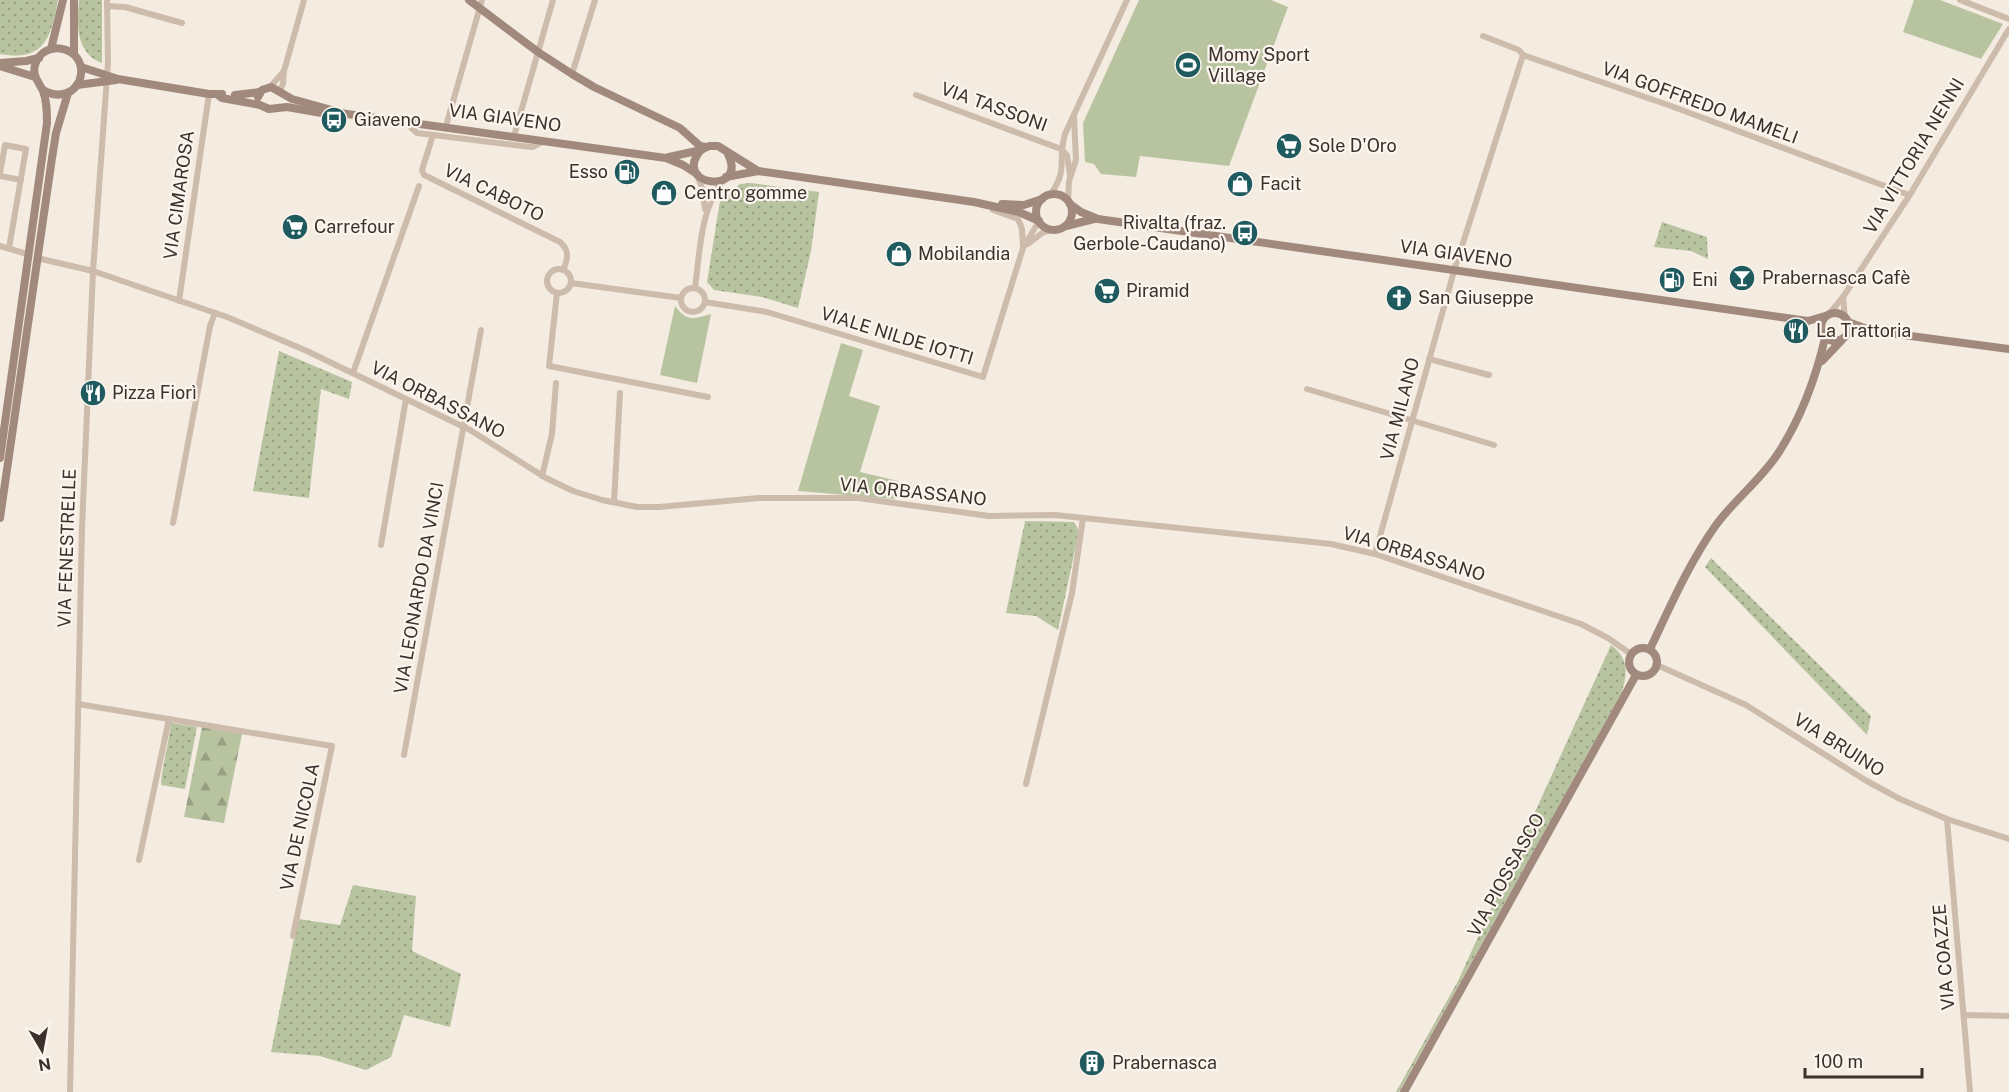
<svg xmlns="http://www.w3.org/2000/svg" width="2009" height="1092" font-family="'Public Sans',sans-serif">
  <defs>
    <pattern id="grass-dots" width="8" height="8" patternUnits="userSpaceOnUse" patternTransform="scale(1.5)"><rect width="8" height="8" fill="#b8c4a0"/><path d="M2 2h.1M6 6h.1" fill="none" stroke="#97a083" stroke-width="1.8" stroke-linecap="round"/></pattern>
    <pattern id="forest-firs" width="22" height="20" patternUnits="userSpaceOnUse" patternTransform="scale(1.5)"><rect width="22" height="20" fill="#b8c4a0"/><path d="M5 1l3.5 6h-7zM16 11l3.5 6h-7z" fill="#97a083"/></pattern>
  </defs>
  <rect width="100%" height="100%" fill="#f4ebe1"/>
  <g fill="url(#grass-dots)">
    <path d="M0,0H58C51,37 45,62 0,54Z"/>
    <path d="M79,0H102V63C75,53 77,24 79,0Z"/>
    <polygon points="751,183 819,192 811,251 798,308 762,297 714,290 707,282 720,201 740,184"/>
    <polygon points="1662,222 1707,237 1708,259 1691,251 1654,247"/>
    <polygon points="279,351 352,382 349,399 321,389 309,498 253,491"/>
    <polygon points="1025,521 1074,522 1079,531 1058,630 1036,616 1006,613"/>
    <polygon points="1711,558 1871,716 1867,735 1705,567"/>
    <path d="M1611,645C1629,658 1628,674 1621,694L1399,1092H1396L1458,981Z"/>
    <path d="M171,723L197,727L185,789L161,785C162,764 169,744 171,723Z"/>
    <polygon points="353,885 416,896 412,951 461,974 450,1027 404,1015 391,1057 366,1070 320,1056 271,1052 298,919 340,925"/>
  </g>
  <polygon fill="url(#forest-firs)" points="202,727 242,734 224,823 184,817"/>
  <g fill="#b8c4a0">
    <polygon points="1139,0 1271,0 1288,7 1229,166 1140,156 1136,177 1101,174 1094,164 1085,162 1083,123"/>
    <polygon points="1914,0 1940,0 2003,24 1981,59 1903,32"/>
    <path d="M675,306C687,322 693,319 711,314L697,383L660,375Z"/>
    <polygon points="841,343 863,350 849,396 880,406 860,472 898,481 895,499 798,491"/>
  </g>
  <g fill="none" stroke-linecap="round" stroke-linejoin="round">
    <g stroke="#cdbbac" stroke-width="6">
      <polyline points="1960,0 2009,19"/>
      <polyline points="107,6 125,7 182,23"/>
      <polyline points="1483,36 1519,50 1523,55 1671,106 1909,195"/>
      <polyline points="572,74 595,0"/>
      <polyline points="270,87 284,71"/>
      <polyline points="279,92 283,84 284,71 304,0"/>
      <polyline points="916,95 1061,149 1067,155 1070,175"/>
      <polyline points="406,123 417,133 522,146 533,147 542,142"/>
      <polyline points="446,126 482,0"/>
      <path d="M433,135L422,170L424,175L560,242C570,251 568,259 563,270"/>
      <polyline points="514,136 553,0"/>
      <polyline points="0,173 5,145 26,149 9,248"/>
      <polyline points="697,175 702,188 705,209"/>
      <polyline points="0,176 21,180"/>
      <path d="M1050,195C1069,169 1057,161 1065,134L1127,0"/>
      <polyline points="1068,201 1069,181 1076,160 1074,117"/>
      <polyline points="993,210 1018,219 1022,229 1023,246"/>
      <polyline points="1028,244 1042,233 1052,230"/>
      <polyline points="0,246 27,254"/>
      <polyline points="37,258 93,271 227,317 307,351 470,430 546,478 573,491 602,500 637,507 659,507 759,498 858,498 989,516 1055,515 1331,544 1375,554 1581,624 1608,638 1631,654"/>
      <circle cx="559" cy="281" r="12"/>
      <polyline points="571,283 681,298"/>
      <path d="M695,288C700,251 700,211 723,180"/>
      <circle cx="693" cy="300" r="12"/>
      <polyline points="557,293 549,366 708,397"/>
      <polyline points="1843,297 1845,318"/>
      <polyline points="179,301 209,94"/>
      <polyline points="705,302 767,312 983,377 1023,248 1039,221"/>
      <polyline points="1829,314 1843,297 1911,193 2009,29"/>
      <polyline points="1429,359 1489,375"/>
      <polyline points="353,373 419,186"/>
      <polyline points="1307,389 1494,445"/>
      <polyline points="542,476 552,434 556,383"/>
      <polyline points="614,502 620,393"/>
      <polyline points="173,523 210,326 215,313"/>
      <polyline points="381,545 406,399"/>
      <polyline points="1375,554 1454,271 1523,55"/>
      <polyline points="1657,665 1746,705 1865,780 1900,799 1947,819 2009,839"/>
      <polyline points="78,704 332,746 293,936"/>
      <polyline points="404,755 481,330"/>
      <polyline points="1026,784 1072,593 1083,518"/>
      <polyline points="1947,819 1970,1092"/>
      <polyline points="139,860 169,719"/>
      <polyline points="1964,1015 2009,1016"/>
      <polyline points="70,1092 82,528 93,271 108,63 107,0"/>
    </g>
    <g stroke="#a18a7d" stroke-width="8">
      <polyline points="74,0 74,54"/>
      <polyline points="469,0 538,52 572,74 594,87 680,128 700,146 706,147"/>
      <polyline points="51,49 63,0"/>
      <polyline points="0,63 26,61 39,58"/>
      <polyline points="0,66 35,77"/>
      <polyline points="81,67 118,79 209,94 222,94"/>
      <polyline points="77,85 116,80"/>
      <polyline points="218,95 222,98 260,105 269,109 287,107 333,115 340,113 666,158 683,165 697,174"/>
      <polyline points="235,95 260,92"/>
      <polyline points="258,97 262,90 271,87 292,99 339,112"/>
      <path d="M701,150C670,186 749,196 728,154"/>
      <polyline points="669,157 701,150 709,146 718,146 758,171"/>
      <polyline points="726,177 758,171 974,202 1019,212 1039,221"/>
      <circle cx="1054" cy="212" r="18"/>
      <polyline points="1002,204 1024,205 1042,199"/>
      <polyline points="1070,204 1081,212 1098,219 1808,321 1825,316"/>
      <polyline points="1066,226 1094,219"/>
      <circle cx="1835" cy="327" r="14"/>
      <polyline points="1848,322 1873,331 2009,349"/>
      <polyline points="1822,361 1842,340"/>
      <path d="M0,458L47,123C47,112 47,101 43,91C39,82 32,76 35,65C43,38 84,46 81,74C79,94 57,100 42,89"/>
      <polyline points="0,518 52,158 56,133 68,93"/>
      <circle cx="1643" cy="662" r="14"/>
      <path d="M1650,649C1670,607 1689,563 1716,525C1735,499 1762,479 1779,452C1800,419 1816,377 1825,338"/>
      <polyline points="1404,1092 1636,675"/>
    </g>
  </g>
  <defs>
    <symbol id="stadium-disc" viewBox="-11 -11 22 22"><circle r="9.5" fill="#1f5a5e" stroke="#fbf5ee"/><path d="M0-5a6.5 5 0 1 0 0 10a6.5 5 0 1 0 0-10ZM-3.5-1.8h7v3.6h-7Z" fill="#fff"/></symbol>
    <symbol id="bus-disc" viewBox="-11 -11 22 22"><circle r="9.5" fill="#1f5a5e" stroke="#fbf5ee"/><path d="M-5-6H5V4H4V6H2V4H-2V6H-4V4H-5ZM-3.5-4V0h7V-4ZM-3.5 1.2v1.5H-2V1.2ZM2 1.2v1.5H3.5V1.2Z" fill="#fff"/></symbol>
    <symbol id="supermarket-disc" viewBox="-11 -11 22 22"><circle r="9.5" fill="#1f5a5e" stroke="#fbf5ee"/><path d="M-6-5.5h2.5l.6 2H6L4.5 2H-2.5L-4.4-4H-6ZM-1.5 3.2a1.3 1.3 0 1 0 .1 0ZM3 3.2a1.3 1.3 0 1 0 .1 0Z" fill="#fff"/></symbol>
    <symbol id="fuel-disc" viewBox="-11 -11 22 22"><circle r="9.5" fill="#1f5a5e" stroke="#fbf5ee"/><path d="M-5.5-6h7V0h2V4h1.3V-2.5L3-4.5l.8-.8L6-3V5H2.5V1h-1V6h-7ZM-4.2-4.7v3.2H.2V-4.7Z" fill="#fff"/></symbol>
    <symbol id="shop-disc" viewBox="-11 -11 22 22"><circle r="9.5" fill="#1f5a5e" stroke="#fbf5ee"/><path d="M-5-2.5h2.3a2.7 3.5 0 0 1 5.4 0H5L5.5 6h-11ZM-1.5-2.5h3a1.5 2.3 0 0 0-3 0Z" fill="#fff"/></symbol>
    <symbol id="bar-disc" viewBox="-11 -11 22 22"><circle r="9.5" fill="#1f5a5e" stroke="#fbf5ee"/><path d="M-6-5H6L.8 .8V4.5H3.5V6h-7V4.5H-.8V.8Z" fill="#fff"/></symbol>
    <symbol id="church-disc" viewBox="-11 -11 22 22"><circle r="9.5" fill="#1f5a5e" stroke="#fbf5ee"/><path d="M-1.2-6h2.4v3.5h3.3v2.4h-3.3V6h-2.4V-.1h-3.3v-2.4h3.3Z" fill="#fff"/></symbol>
    <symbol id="restaurant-disc" viewBox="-11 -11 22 22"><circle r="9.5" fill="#1f5a5e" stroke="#fbf5ee"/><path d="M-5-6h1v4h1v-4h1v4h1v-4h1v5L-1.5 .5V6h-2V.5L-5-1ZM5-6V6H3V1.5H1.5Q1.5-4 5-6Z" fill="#fff"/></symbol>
    <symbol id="building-disc" viewBox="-11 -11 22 22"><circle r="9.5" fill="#1f5a5e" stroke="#fbf5ee"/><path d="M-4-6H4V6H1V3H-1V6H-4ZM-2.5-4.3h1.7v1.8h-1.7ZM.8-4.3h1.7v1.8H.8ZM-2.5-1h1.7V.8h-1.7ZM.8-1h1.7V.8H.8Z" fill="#fff"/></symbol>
  </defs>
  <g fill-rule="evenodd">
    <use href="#stadium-disc" x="1173" y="50" width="30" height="30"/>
    <use href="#bus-disc" x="319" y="105" width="30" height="30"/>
    <use href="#supermarket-disc" x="1274" y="131" width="30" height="30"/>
    <use href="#fuel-disc" x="612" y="157" width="30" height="30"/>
    <use href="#shop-disc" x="1225" y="169" width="30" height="30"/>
    <use href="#shop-disc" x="649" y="178" width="30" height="30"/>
    <use href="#supermarket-disc" x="280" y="212" width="30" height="30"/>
    <use href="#bus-disc" x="1230" y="218" width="30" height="30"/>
    <use href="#shop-disc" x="884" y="239" width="30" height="30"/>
    <use href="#bar-disc" x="1727" y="263" width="30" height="30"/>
    <use href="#fuel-disc" x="1657" y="265" width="30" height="30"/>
    <use href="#supermarket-disc" x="1092" y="276" width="30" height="30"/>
    <use href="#church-disc" x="1384" y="283" width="30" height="30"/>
    <use href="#restaurant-disc" x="1781" y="316" width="30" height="30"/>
    <use href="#restaurant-disc" x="78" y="378" width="30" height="30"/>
    <use href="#building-disc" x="1077" y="1048" width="30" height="30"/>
  </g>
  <g text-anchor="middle" stroke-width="4.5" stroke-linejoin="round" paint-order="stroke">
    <g font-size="18" fill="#3b302b" stroke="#fbf5ee" text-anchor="start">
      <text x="1208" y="61">Momy Sport<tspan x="1208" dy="21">Village</tspan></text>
      <text x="354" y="126">Giaveno</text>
      <text x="1308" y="152">Sole D'Oro</text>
      <text x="608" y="178" text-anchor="end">Esso</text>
      <text x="1260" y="190">Facit</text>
      <text x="684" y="199">Centro gomme</text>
      <text x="1226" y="229" text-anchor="end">Rivalta (fraz.<tspan x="1226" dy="21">Gerbole-Caudano)</tspan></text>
      <text x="314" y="233">Carrefour</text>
      <text x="918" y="260">Mobilandia</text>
      <text x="1762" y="284">Prabernasca Cafè</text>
      <text x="1692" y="286">Eni</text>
      <text x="1126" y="297">Piramid</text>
      <text x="1418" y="304">San Giuseppe</text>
      <text x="1816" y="337">La Trattoria</text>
      <text x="112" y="399">Pizza Fiorì</text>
      <text x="1112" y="1069">Prabernasca</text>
    </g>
    <g font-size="18" fill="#3b302b" stroke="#fbf5ee">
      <text transform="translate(1700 103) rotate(20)" y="6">VIA GOFFREDO MAMELI</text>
      <text transform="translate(994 107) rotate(20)" y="6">VIA TASSONI</text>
      <text transform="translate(505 118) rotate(8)" y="6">VIA GIAVENO</text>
      <text transform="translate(1914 156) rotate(-59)" y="6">VIA VITTORIA NENNI</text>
      <text transform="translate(494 193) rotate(26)" y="6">VIA CABOTO</text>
      <text transform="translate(179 195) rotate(-82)" y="6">VIA CIMAROSA</text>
      <text transform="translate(1456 254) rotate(8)" y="6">VIA GIAVENO</text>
      <text transform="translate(897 336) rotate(17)" y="6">VIALE NILDE IOTTI</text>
      <text transform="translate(438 400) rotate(27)" y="6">VIA ORBASSANO</text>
      <text transform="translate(1400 409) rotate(-75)" y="6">VIA MILANO</text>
      <text transform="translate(913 492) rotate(6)" y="6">VIA ORBASSANO</text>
      <text transform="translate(67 548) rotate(-88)" y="6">VIA FENESTRELLE</text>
      <text transform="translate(1414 554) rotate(17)" y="6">VIA ORBASSANO</text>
      <text transform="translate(419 588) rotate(-80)" y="6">VIA LEONARDO DA VINCI</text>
      <text transform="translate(1839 745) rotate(32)" y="6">VIA BRUINO</text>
      <text transform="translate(300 827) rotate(-78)" y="6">VIA DE NICOLA</text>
      <text transform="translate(1506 875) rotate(-61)" y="6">VIA PIOSSASCO</text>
      <text transform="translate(1944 957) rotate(-95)" y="6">VIA COAZZE</text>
    </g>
  </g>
  <g transform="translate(42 1050) rotate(170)" stroke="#fbf5ee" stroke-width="4.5" paint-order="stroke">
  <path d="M0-4.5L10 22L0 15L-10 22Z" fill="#3b302b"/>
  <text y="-9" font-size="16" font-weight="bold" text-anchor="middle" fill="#3b302b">N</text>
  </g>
  <path d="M1805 1068v9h117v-9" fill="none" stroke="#3b302b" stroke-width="3"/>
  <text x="1814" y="1068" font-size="18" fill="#3b302b" stroke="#fbf5ee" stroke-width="4.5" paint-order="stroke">100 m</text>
</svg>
